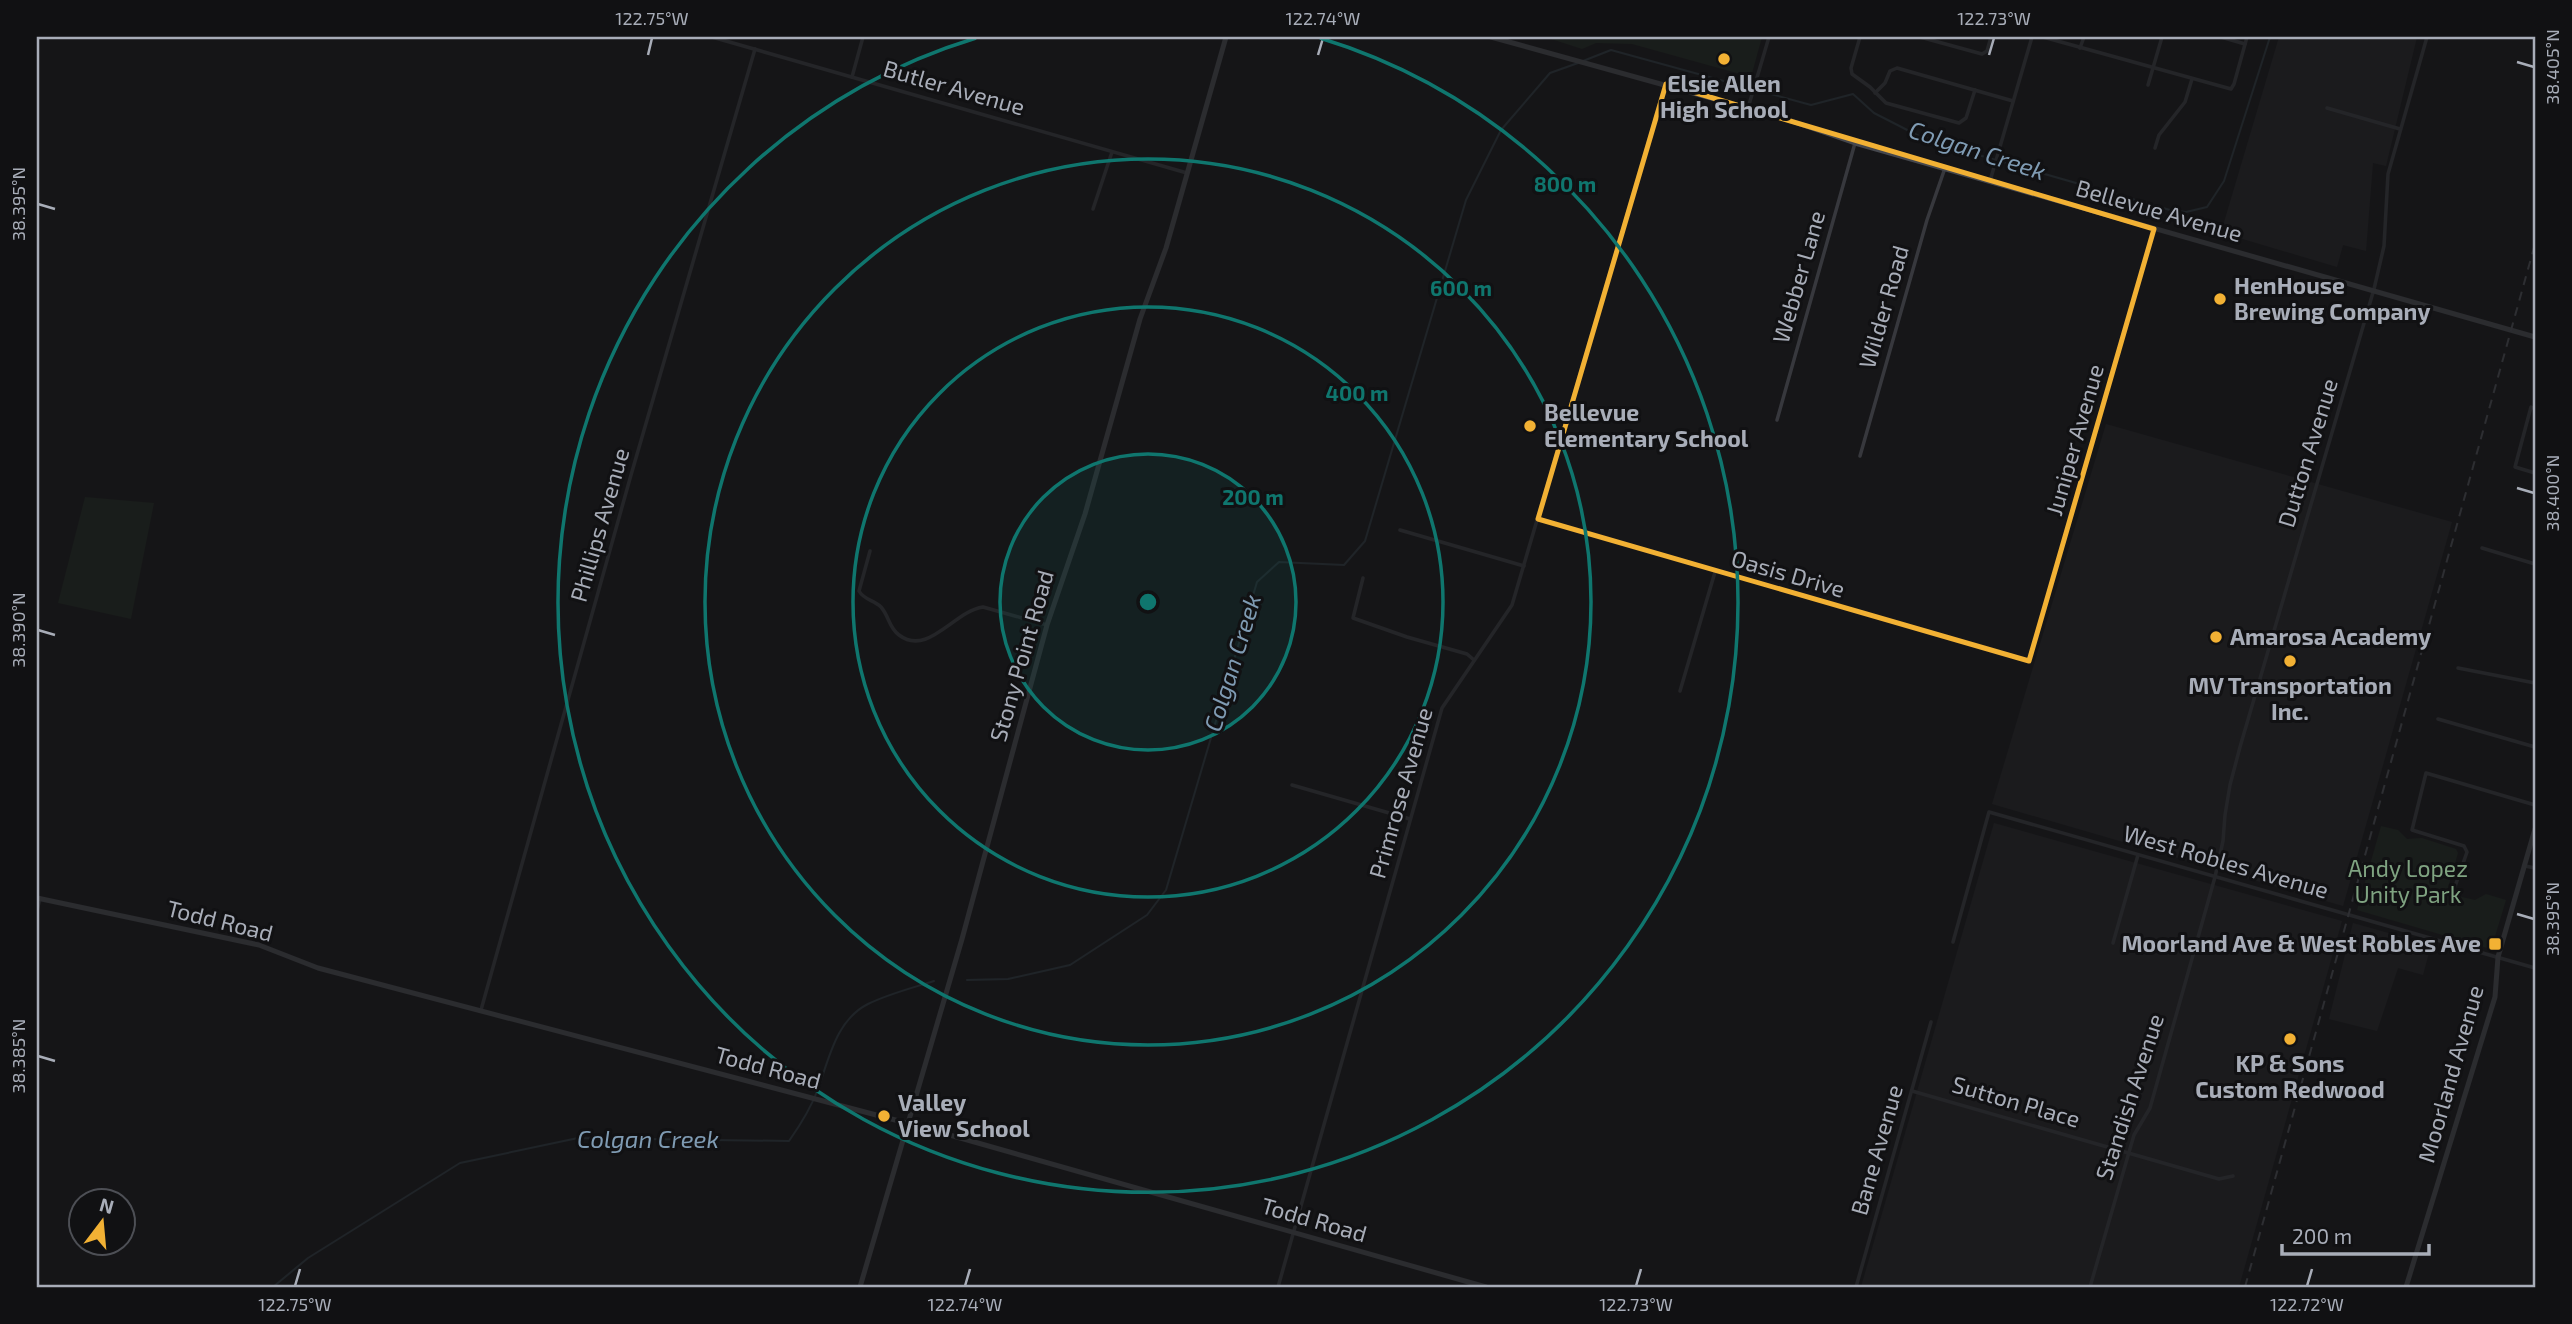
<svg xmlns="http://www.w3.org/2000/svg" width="2572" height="1324" font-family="'Exo 2',sans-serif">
  <rect width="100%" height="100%" fill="#161618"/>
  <g fill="#222225">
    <polygon points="2279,37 2417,37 2386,166 2373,163 2366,251 2343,245 2337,267 2226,234 2222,229"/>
    <polygon points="2106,424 2452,522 2343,906 1992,804"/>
    <polygon points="1994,823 2342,921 2239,1287 1861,1287"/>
    <polygon points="2353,923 2431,945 2423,975 2398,968 2377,1031 2329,1019"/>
  </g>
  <g fill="#1e261f">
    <polygon points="1545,37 1762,37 1751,77 1632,44 1596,43 1582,49"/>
    <polygon points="85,497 154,503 131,619 58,603"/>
    <polygon points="2381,826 2398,830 2407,839 2422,838 2456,849 2458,853 2448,888 2449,894 2475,900 2486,894 2506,900 2493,943 2487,948 2357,910"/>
  </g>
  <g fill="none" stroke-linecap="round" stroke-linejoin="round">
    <g stroke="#2c353c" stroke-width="2">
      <polyline points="1583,61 1611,50 1811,105 1853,94 1874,113 1919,136 1956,143 1982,156 2170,210 2186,212 2207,207 2224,181 2270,37"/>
      <polyline points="967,980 1008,979 1070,965 1147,915 1166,890 1257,582 1279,562 1344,565 1365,541 1466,200 1501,130 1550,73 1578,63"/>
      <path d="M273,1287L308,1258L460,1163L578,1138L789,1141C801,1124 811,1108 818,1089C829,1059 836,1020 868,1004C888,994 912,988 934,981"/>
    </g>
    <g stroke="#37383d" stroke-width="3.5">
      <polyline points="712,37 1187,173"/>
      <polyline points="1860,37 1851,68 1852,74 1870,87 1886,103 1959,123 1966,118 1975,90"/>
      <polyline points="1920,37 1982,54 1987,51 1991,37"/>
      <polyline points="2043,37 2231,89 2234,84 2247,37"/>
      <polyline points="2221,37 2245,44"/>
      <polyline points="2080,48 2084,37"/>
      <polyline points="852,77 863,37"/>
      <polyline points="2148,85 2162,37"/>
      <polyline points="1875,93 1885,83 1890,71 1897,68 2013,101"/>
      <polyline points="1748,108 1769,37"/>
      <polyline points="2327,108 2400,129"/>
      <polyline points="2155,148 2159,135 2185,102 2192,79"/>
      <polyline points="1990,181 2032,37"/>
      <polyline points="1093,209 1112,152"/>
      <polyline points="2535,409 2531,407 2515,467 2535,473"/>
      <polyline points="1777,420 1855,143"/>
      <polyline points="1860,456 1927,220 1945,168"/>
      <polyline points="1538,519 2029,661 2154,229"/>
      <polyline points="1400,530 1524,566"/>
      <polyline points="2482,548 2535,564"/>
      <path d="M870,551L859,591C864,600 874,600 881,607C889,616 889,628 899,635C928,657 954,611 983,607L1047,625"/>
      <polyline points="1363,578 1353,618 1407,637 1467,654 1474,660"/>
      <polyline points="2458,668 2535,683"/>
      <polyline points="1680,691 1715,572"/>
      <polyline points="2438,719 2535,747"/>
      <polyline points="1292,785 1410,819"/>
      <polyline points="2525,866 2535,868"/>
      <polyline points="2451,898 2467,852 2464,846 2412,830 2426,773 2535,805"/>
      <polyline points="37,911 40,898"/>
      <polyline points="1953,942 1989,812 2535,968"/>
      <polyline points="2113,943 2138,855"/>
      <polyline points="481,1010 631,475 755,49"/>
      <polyline points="1912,1091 2219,1179 2233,1176"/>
      <polyline points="1278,1287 1442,708 1512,605 1665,86"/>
      <polyline points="1856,1287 1931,1022"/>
      <polyline points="2090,1287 2134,1135 2150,1108 2215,877 2223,841 2225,815 2230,785 2240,747 2374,289 2384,246 2388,174 2427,37"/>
    </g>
    <g stroke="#45474d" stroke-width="5">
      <polyline points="1491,37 1780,117 1855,143 2535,337"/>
      <polyline points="37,898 259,945 318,968 918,1126 1486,1287"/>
      <polyline points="860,1287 962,939 1047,625 1085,514 1140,319 1166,248 1226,37"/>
      <polyline points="2406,1287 2495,997 2498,957 2535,829"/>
    </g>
    <polyline stroke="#4a4c52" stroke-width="2" stroke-dasharray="9 7" stroke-linecap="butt" points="2245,1287 2535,244"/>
  </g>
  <path d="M0 0H2572V1324H0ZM1666,84L2154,229L2029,661L1538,519Z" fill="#161618" fill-opacity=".55" fill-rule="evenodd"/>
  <path fill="none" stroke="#f2b134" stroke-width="5" stroke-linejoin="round" d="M1666,84L2154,229L2029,661L1538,519Z"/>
  <path fill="none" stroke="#a8adb8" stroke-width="2.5" d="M648,55L652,38M1318,55L1323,38M1989,55L1994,38M2517,62L2534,67M38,204L55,209M2517,488L2534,493M38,630L55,635M2517,914L2534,919M38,1056L55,1061M295,1286L300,1269M965,1286L970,1269M1636,1286L1641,1269M2307,1286L2312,1269"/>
  <circle cx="1148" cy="602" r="148" fill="#0f766e" fill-opacity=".12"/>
  <g fill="none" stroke="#0f766e" stroke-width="3.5">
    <circle cx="1148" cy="602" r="148"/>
    <circle cx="1148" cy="602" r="295"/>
    <circle cx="1148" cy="602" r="443"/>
    <path d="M1320 38A590 590 0 1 1 976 38"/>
  </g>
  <g fill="#f2b134" stroke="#111113" stroke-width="2.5">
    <circle cx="1724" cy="59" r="7"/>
    <circle cx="2220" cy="299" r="7"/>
    <circle cx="1530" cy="426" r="7"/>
    <circle cx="2216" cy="637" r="7"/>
    <circle cx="2290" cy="661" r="7"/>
    <rect x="2488" y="937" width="14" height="14" rx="3.5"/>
    <circle cx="2290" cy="1039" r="7"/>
    <circle cx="884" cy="1116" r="7"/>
  </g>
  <g text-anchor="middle" stroke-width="6" stroke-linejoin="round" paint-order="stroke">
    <g font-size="23" font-weight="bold" fill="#a8adb8" stroke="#111113" text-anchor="start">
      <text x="1724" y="92" text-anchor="middle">Elsie Allen<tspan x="1724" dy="26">High School</tspan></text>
      <text x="2234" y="294">HenHouse<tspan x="2234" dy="26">Brewing Company</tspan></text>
      <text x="1544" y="421">Bellevue<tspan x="1544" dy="26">Elementary School</tspan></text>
      <text x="2230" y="645">Amarosa Academy</text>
      <text x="2290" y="694" text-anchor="middle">MV Transportation<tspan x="2290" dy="26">Inc.</tspan></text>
      <text x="2481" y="952" text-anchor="end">Moorland Ave &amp; West Robles Ave</text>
      <text x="2290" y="1072" text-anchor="middle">KP &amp; Sons<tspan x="2290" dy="26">Custom Redwood</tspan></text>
      <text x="898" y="1111">Valley<tspan x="898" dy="26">View School</tspan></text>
    </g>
    <g font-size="23" fill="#a8adb8" stroke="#111113">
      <text transform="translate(954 88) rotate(16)" y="8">Butler Avenue</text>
      <text transform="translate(2159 211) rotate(16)" y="8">Bellevue Avenue</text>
      <text transform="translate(1799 277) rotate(-74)" y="8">Webber Lane</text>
      <text transform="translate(1884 307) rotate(-74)" y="8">Wilder Road</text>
      <text transform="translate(2075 440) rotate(-74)" y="8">Juniper Avenue</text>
      <text transform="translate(2308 453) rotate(-73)" y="8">Dutton Avenue</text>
      <text transform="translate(600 525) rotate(-74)" y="8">Phillips Avenue</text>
      <text transform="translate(1788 574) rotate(16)" y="8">Oasis Drive</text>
      <text transform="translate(1022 656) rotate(-74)" y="8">Stony Point Road</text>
      <text transform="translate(1401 793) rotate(-74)" y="8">Primrose Avenue</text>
      <text transform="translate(2226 862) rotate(16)" y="8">West Robles Avenue</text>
      <text transform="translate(220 921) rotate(14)" y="8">Todd Road</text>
      <text transform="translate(768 1068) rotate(15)" y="8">Todd Road</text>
      <text transform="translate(2451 1074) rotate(-74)" y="8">Moorland Avenue</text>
      <text transform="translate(2130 1097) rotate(-72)" y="8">Standish Avenue</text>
      <text transform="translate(2016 1102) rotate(16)" y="8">Sutton Place</text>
      <text transform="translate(1877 1150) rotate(-74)" y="8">Bane Avenue</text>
      <text transform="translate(1314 1220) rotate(16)" y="8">Todd Road</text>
    </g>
    <g font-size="23" fill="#7fa381" stroke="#111113">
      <text x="2408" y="877">Andy Lopez<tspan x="2408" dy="26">Unity Park</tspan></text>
    </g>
    <g font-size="24" font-style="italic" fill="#7f9bb3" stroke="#111113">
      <text transform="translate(1977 151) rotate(18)" y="8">Colgan Creek</text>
      <text transform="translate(1233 663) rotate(-73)" y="8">Colgan Creek</text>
      <text x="648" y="1148">Colgan Creek</text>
    </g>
  </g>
  <circle cx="1148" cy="602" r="10" fill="#0f766e" stroke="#111113" stroke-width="3.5"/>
  <g font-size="21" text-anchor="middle" font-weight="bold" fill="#0f766e" stroke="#111113" stroke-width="6" stroke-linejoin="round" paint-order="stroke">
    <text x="1565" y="192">800 m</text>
    <text x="1461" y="296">600 m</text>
    <text x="1357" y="401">400 m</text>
    <text x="1253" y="505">200 m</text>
  </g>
  <rect width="2572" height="1324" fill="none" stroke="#111113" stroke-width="77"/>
  <g transform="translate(102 1222) rotate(16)"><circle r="33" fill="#111113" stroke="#4d4f55" stroke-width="2"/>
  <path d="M0-5L12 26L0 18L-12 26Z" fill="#f2b134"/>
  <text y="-10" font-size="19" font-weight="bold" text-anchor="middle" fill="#a8adb8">N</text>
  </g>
  <path d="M2282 1244v10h147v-10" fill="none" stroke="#a8adb8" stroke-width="3.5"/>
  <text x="2292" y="1244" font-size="21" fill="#a8adb8" stroke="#111113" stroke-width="5" paint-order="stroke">200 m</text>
  <rect x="38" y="38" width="2496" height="1248" fill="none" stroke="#a8adb8" stroke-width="2.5"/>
  <g font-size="18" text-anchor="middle" fill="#a8adb8">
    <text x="652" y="25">122.75°W</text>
    <text x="1323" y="25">122.74°W</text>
    <text x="1994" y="25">122.73°W</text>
    <text transform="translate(2553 67) rotate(-90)" y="6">38.405°N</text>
    <text transform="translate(19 204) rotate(-90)" y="6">38.395°N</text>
    <text transform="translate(2553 493) rotate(-90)" y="6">38.400°N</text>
    <text transform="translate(19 630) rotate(-90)" y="6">38.390°N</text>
    <text transform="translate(2553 919) rotate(-90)" y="6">38.395°N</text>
    <text transform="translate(19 1056) rotate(-90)" y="6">38.385°N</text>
    <text x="295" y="1311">122.75°W</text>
    <text x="965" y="1311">122.74°W</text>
    <text x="1636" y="1311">122.73°W</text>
    <text x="2307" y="1311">122.72°W</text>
  </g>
</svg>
